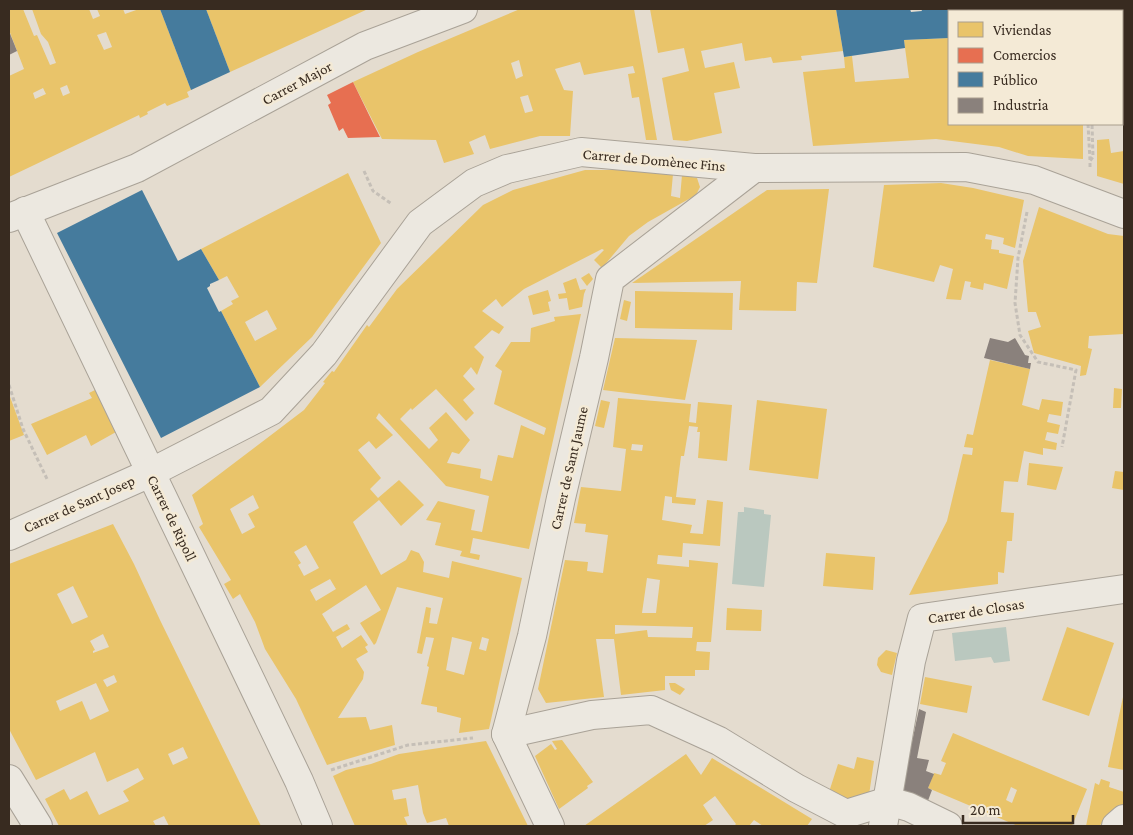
<svg xmlns="http://www.w3.org/2000/svg" width="1133" height="835" font-family="'Crimson Pro',serif">
  <rect width="100%" height="100%" fill="#e4dccf"/>
  <g fill="#bac8bf">
    <polygon points="744,507 764,510 764,514 771,515 764,587 732,584 738,512 744,512"/>
    <polygon points="1006,627 1010,661 994,663 991,657 955,661 952,633"/>
  </g>
  <g fill="#e9c46a" fill-rule="evenodd">
    <path d="M9,9H23L34,36L37,35L50,65L56,63L48,42L41,34L32,9H89L93,19L100,16L97,9H123L125,14L139,9H160L191,90L187,92L189,97L167,106L165,103L147,112L148,114L140,118L139,115L9,177V76L24,69L9,30ZM106,32L112,47L104,50L97,35ZM67,85L70,93L63,96L60,88ZM43,88L46,94L35,99L33,93Z"/>
    <polygon points="206,9 368,9 230,72"/>
    <path d="M520,9H634L657,140H646L639,97L632,98L628,74L635,73L633,66L584,75L580,62L555,69L564,90L573,91L570,136H540L490,149L485,135L469,142L474,154L444,163L436,140L382,139L353,82L418,52ZM519,60L523,76L516,79L511,63ZM528,95L533,111L525,113L520,97Z"/>
    <polygon points="650,9 836,9 843,51 801,56 802,60 773,63 771,57 745,61 742,43 701,51 705,68 734,62 740,88 714,93 722,133 687,141 673,140 662,78 689,71 684,48 658,53"/>
    <rect x="1021" y="9" width="63" height="2"/>
    <polygon points="1096,9 1124,9 1124,18 1122,18 1122,11 1096,11"/>
    <polygon points="949,38 949,124 1083,124 1083,159 1028,156 999,147 936,139 813,146 803,72 845,68 844,57 852,56 855,82 909,78 904,40"/>
    <rect x="1122" y="38" width="2" height="69"/>
    <polygon points="1109,139 1111,153 1124,151 1124,184 1097,176 1097,140"/>
    <path d="M585,170H629L673,174L671,196L680,198L682,175L697,178L700,187L696,195L648,222L629,236L602,268L594,260L604,250L602,249L524,289L502,307L496,299L482,311L504,327L499,334L492,330L474,347L484,357L477,375L471,367L463,376L475,389L463,400L474,413L466,421L436,389L412,410L411,408L400,419L429,449L438,440L429,428L446,412L470,440L459,454L452,452L447,463L481,469L480,478L492,481L498,455L513,458L521,425L544,435L546,428L494,404L502,371L495,366L511,342H530L531,328L555,321L554,317L581,314L529,549L473,538L470,553L480,555L479,560L460,556L462,551L435,545L441,523L426,520L438,501L475,510L471,530L482,532L489,496L446,486L379,413L376,418L393,435L376,449L369,441L358,450L381,478L370,489L378,498L399,480L424,505L401,526L379,500L353,522L381,575L406,560L411,550L419,553L424,562L423,572L449,578L452,561L522,578L489,729L459,733L461,718L437,712V707L421,704L429,667L427,666L434,638L426,637L422,654L417,653L426,607L431,608L429,623L437,624L443,598L397,587L376,643L374,645L360,623L381,610L366,585L322,614L333,632L347,624L350,629L336,637L342,648L361,635L368,645L365,647L368,652L356,659L364,672L363,679L338,718L366,717L370,730L392,725L395,745L327,765L296,699L265,649L255,622L242,598L240,594L233,599L224,584L231,580L199,527L203,524L192,495L304,410L325,383L323,382L332,371L334,372L367,325L369,327L397,289L483,205L513,190ZM253,495L259,508L248,514L255,527L242,534L230,509ZM306,545L319,568L304,576L298,565L301,563L294,552ZM330,579L336,589L316,601L310,590ZM452,637L472,642L464,675L446,670ZM482,637L489,639L486,651L479,649Z"/>
    <path d="M348,173L381,243L312,337L260,387L221,311L233,304L231,301L239,297L227,276L219,280L201,249ZM267,310L277,329L255,341L245,322Z"/>
    <polygon points="941,183 973,188 1024,200 1015,248 1003,244 1004,238 986,234 985,239 992,240 991,249 999,250 999,253 1014,256 1007,289 984,283 983,290 970,287 971,282 965,281 961,300 946,299 953,269 940,265 934,282 873,267 884,185"/>
    <polygon points="829,189 817,283 797,282 796,311 739,310 741,281 632,283 767,190"/>
    <polygon points="1039,207 1108,234 1124,236 1124,334 1089,336 1088,348 1092,349 1086,375 1080,376 1081,366 1034,353 1028,331 1041,327 1036,312 1028,312 1023,261"/>
    <polygon points="589,273 593,279 587,286 581,278"/>
    <polygon points="576,278 580,290 586,289 584,294 582,307 569,310 567,298 559,299 558,294 566,293 563,283"/>
    <polygon points="548,290 551,301 548,302 550,311 533,315 528,296"/>
    <polygon points="635,291 733,293 732,330 635,328"/>
    <polygon points="624,300 631,302 627,321 620,319"/>
    <polygon points="615,338 697,340 685,400 603,390"/>
    <polygon points="990,360 1030,369 1022,405 1039,410 1042,399 1063,402 1061,416 1049,414 1047,422 1060,425 1058,434 1047,432 1045,440 1057,443 1056,450 1043,448 1043,455 1024,451 1018,482 1004,481 1001,512 1014,513 1012,541 1007,541 1004,573 998,572 998,584 909,595 947,521 963,454 972,455 973,448 964,447 967,434 973,435"/>
    <polygon points="1114,388 1122,389 1121,408 1113,408"/>
    <polygon points="95,390 116,432 91,446 86,435 47,455 31,424 92,398 89,393"/>
    <polygon points="9,394 24,435 9,441"/>
    <path d="M618,398L691,404L689,422L696,423L698,402L732,405L727,461L698,458L700,432H697L698,427L689,426L684,456H681L676,497L696,499L695,505L672,503V497L665,496L662,520L692,525L690,533L703,534L707,500L723,502L720,546L683,543L682,557L658,555L657,564L689,567V560L718,563L711,642H697L696,651L710,652L709,670H695V676H665V690L621,695L614,639H596L604,697L546,703L538,689L565,560L588,562L587,571L603,573L608,535L585,532L586,524L574,523L581,487L621,491L626,449L613,447ZM632,444L643,445L642,451L631,450ZM647,578L660,580L656,613H642ZM615,625L693,627L692,638L648,637L647,630L615,634Z"/>
    <polygon points="601,400 610,402 604,428 595,426"/>
    <polygon points="757,400 827,409 818,479 749,470"/>
    <polygon points="1029,463 1063,467 1056,490 1027,485"/>
    <polygon points="1115,471 1124,472 1124,490 1112,488"/>
    <path d="M113,524L134,564L160,620L261,826H169L164,816L153,821L156,826H59L45,799L64,789L70,800L87,791L99,815L129,801L123,791L144,779L138,768L107,782L95,752L36,780L9,729V564ZM73,586L88,617L72,624L57,594ZM103,634L109,647L93,653V651L95,650L90,641ZM114,675L117,682L107,687L103,680ZM96,683L109,711L90,720L82,701L60,711L56,701ZM183,747L188,758L173,765L168,754Z"/>
    <polygon points="826,553 875,557 873,590 823,586"/>
    <polygon points="727,608 762,610 761,631 726,630"/>
    <polygon points="1067,627 1114,643 1089,716 1042,700"/>
    <polygon points="886,650 897,653 892,675 881,672 877,665 878,658"/>
    <polygon points="925,677 972,686 967,713 920,704"/>
    <polygon points="669,683 675,683 685,689 680,695 671,690"/>
    <polygon points="1123,697 1124,697 1124,770 1108,767"/>
    <path d="M953,733L1087,789L1072,826H1018L928,788L934,773L941,775L946,763L941,761ZM1011,787L1017,790L1012,803L1006,800Z"/>
    <polygon points="562,740 593,782 587,786 588,788 559,809 535,756 551,744 555,750 557,749 552,741"/>
    <polygon points="486,741 528,826 449,826 446,818 427,823 423,813 418,785 392,790 394,800 406,798 409,816 404,817 408,826 355,826 333,776 346,770 371,764 399,754"/>
    <polygon points="686,754 701,775 712,758 812,819 807,826 763,826 754,820 749,826 734,826 736,824 715,796 703,805 713,820 704,826 584,826"/>
    <polygon points="857,757 874,761 869,795 851,802 830,789 838,764 854,769"/>
    <polygon points="1101,779 1110,782 1109,787 1124,792 1124,803 1099,826 1086,826 1095,783 1099,785"/>
  </g>
  <g fill="#e76f51">
    <polygon points="993,9 1021,9 1021,11 994,11"/>
    <polygon points="353,82 372,121 380,137 348,138 343,128 339,131 328,105 331,103 327,95"/>
  </g>
  <g fill="#457b9d">
    <polygon points="160,9 206,9 230,72 191,90"/>
    <polygon points="836,9 910,9 911,12 922,11 921,9 993,9 994,11 949,11 949,38 904,40 905,48 844,57"/>
    <polygon points="142,190 178,261 201,249 219,280 210,284 210,286 207,288 219,312 221,311 260,387 161,438 57,233"/>
  </g>
  <g fill="#8a817c">
    <polygon points="9,31 17,51 9,55"/>
    <polygon points="990,338 1008,342 1015,338 1025,355 1029,356 1028,363 1031,363 1030,369 984,358"/>
    <polygon points="919,709 926,712 917,758 929,760 926,771 934,774 928,788 932,790 926,806 901,793"/>
  </g>
  <g fill="none" stroke-linecap="round" stroke-linejoin="round">
    <defs>
      <g id="minor">
        <polyline points="25,211 299,781 318,826"/>
        <polyline points="9,218 137,168 365,46 463,9"/>
        <polyline points="9,536 150,473 271,411 324,354 420,223 474,183 507,169 581,152 754,168 966,167 1034,180 1124,214"/>
        <polyline points="506,734 592,715 651,710 719,741 796,788 846,814 888,801"/>
        <polyline points="9,779 38,826"/>
        <polyline points="888,801 909,807 948,826"/>
        <polyline points="550,826 506,734 532,636 561,498 594,358 610,279 754,168"/>
        <polyline points="883,826 911,661 922,618 1124,589"/>
        <polyline points="1116,826 1124,819"/>
      </g>
    </defs>
    <use href="#minor" stroke="#a9a297" stroke-width="30"/>
    <g stroke="#c5bfb7" stroke-width="3" stroke-dasharray="4 2.5" stroke-linecap="butt">
      <polyline points="1088,9 1088,11"/>
      <polyline points="1088,124 1090,160"/>
      <polyline points="1090,167 1090,161 1093,157 1092,124"/>
      <polyline points="364,171 373,191 392,204"/>
      <polyline points="1027,212 1018,258 1015,303 1020,335 1038,362 1076,370 1062,447"/>
      <polyline points="9,385 23,429 48,481"/>
      <polyline points="331,770 408,745 473,738"/>
    </g>
    <use href="#minor" stroke="#ece8e0" stroke-width="28"/>
  </g>
  <g text-anchor="middle" stroke-width="5" stroke-linejoin="round" paint-order="stroke">
    <g font-size="15" fill="#382b20" stroke="#f4ead6">
      <text transform="translate(297 83) rotate(-28)" y="5">Carrer Major</text>
      <text transform="translate(654 160) rotate(5)" y="5">Carrer de Domènec Fins</text>
      <text transform="translate(569 468) rotate(-77)" y="5">Carrer de Sant Jaume</text>
      <text transform="translate(79 504) rotate(-24)" y="5">Carrer de Sant Josep</text>
      <text transform="translate(172 518) rotate(64)" y="5">Carrer de Ripoll</text>
      <text transform="translate(976 611) rotate(-9)" y="5">Carrer de Closas</text>
    </g>
  </g>
  <rect width="1133" height="835" fill="none" stroke="#382b20" stroke-width="20"/>
  <rect x="948" y="10" width="175" height="115" fill="#f4ead6" stroke="#a99e8d"/>
  <rect x="958" y="22" width="25" height="15" fill="#e9c46a" stroke="#a99e8d"/>
  <text x="993" y="35" font-size="15" fill="#382b20">Viviendas</text>
  <rect x="958" y="48" width="25" height="15" fill="#e76f51" stroke="#a99e8d"/>
  <text x="993" y="60" font-size="15" fill="#382b20">Comercios</text>
  <rect x="958" y="72" width="25" height="15" fill="#457b9d" stroke="#a99e8d"/>
  <text x="993" y="85" font-size="15" fill="#382b20">Público</text>
  <rect x="958" y="98" width="25" height="15" fill="#8a817c" stroke="#a99e8d"/>
  <text x="993" y="110" font-size="15" fill="#382b20">Industria</text>
  <path d="M963 815v8h110v-8" fill="none" stroke="#382b20" stroke-width="2.5"/>
  <text x="970" y="815" font-size="15" fill="#382b20" stroke="#f4ead6" stroke-width="4" paint-order="stroke">20 m</text>
</svg>
